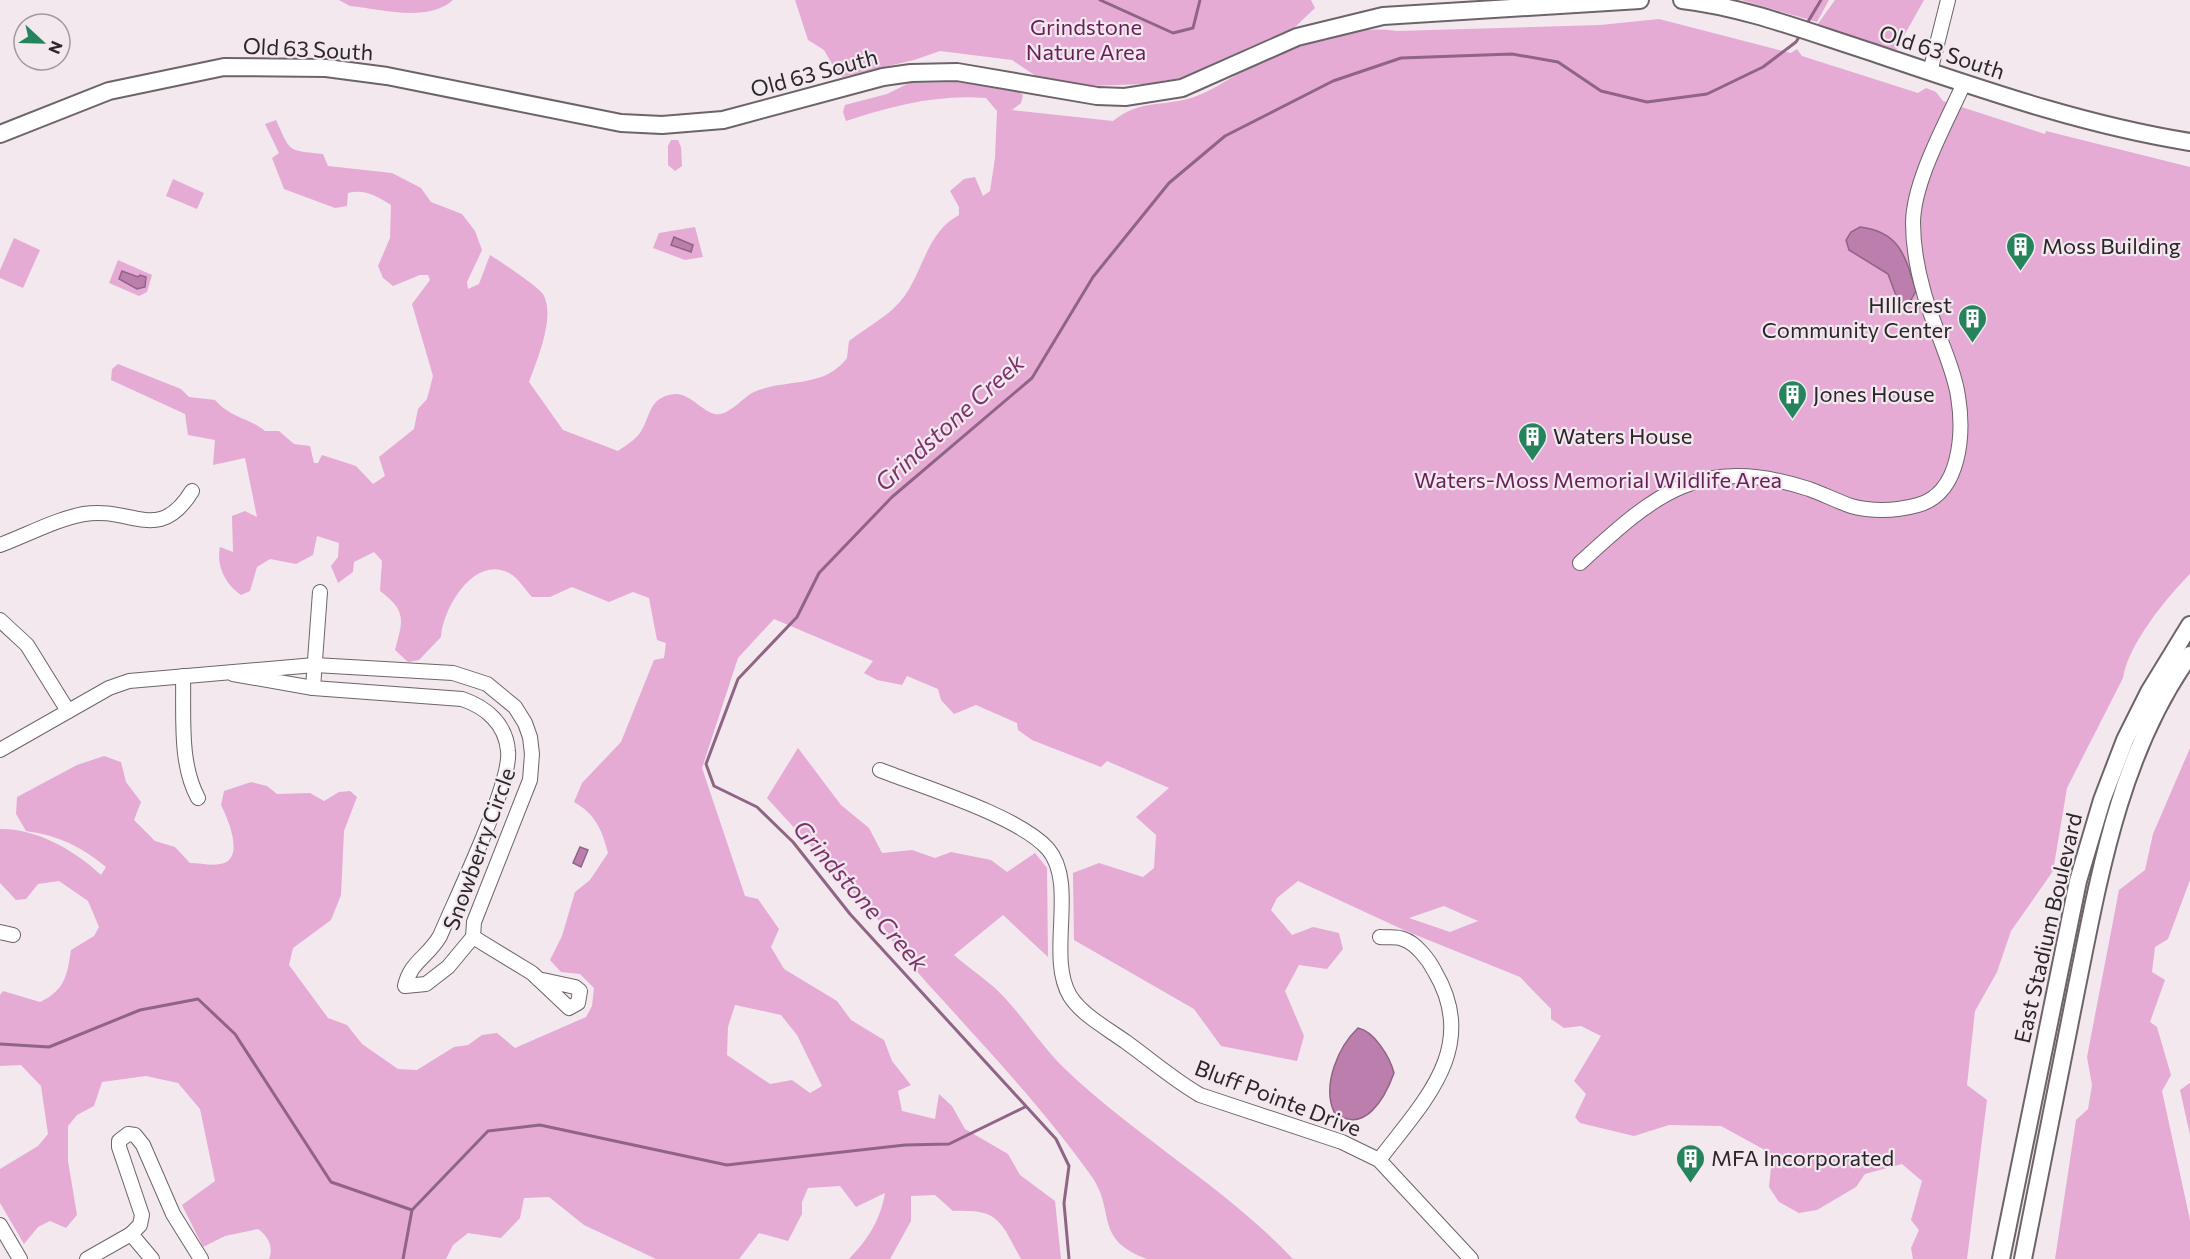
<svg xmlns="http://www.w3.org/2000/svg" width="2190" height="1259" font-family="Commissioner,sans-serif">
  <rect width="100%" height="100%" fill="#f2e8ee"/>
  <g fill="#e5abd5" fill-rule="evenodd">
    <path d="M339,0H453C427,23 381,9 350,6Z"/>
    <polygon points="795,0 1311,0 1315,8 1295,27 1180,78 1146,84 1086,86 1036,76 1012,60 940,51 914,60 842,77 840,70 836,71 824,50 808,40"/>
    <polygon points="1741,0 1829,0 1817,22"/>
    <polygon points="1835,0 1924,0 1896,50 1817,25"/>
    <path d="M1659,19L1791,53L1797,49L1802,56L1918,93L1926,88L1936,92L1943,101L2045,134L2046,131L2190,167V574C2166,598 2128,645 2123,678L2067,788L2053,871L2011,931L1997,972L1975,1011L1967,1085L1987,1100L1967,1259H1913L1911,1248L1919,1230L1911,1220L1922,1181L1902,1164L1865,1174L1856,1187L1817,1210L1799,1213L1779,1202L1769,1187L1771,1168L1763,1149L1721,1126L1669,1125L1634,1136L1580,1123L1575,1117L1586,1094L1574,1081L1601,1036L1581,1026L1564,1028L1551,1019V1009L1520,977L1406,931L1298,881L1277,898L1271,910L1292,935L1313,927L1339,933L1343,949L1327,969L1299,965L1285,991L1304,1036L1297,1061L1221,1046L1194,1009L1074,940L1073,873L1099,863L1143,877L1154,868L1156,835L1136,817L1169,788L1107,761L1101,767L1032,740L1018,730L1017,723L976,705L954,714L941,700L938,689L907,676L902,685L877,680L864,673L873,661L774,619L738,658L702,768L745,896L758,899L779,929L771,947L784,969L837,1001L851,1020L884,1040L892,1061L911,1085L898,1091L902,1111L935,1119L939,1094L952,1106L965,1129L1008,1154L1020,1175L1055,1201L1061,1259H1021C1000,1221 1000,1209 953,1211L935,1195L911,1196V1221L890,1259H849C868,1239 880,1221 885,1193L856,1207L840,1186L808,1188L802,1202V1214L788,1241L759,1233L739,1259H656L584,1225L549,1197L524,1198L520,1218L501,1238L468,1233L453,1245L446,1259H269C274,1247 268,1236 258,1229L225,1236L203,1247L182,1205L215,1181L200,1109L178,1083L146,1076L102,1082L94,1106L77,1115L68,1126V1161L77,1215L66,1228L50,1221L38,1227L24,1244L0,1203V1169L38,1146L48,1134L41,1086L21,1065L0,1066V995L3,991L40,1002C65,990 67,976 71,950L94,936L99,927L88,901L59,881L38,884L26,899L16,900L0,883V829C36,828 76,851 101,875L106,867C82,847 58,835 26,831L16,814L17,797L77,765L104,756L121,762L126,782L141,802L134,820L155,841L175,847L190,863C200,863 211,866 220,864C246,860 228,819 221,805L224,791L251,782L267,786L277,794L310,793L324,801L339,792L350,791L357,797L344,831L341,895L331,920L293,948L289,965L328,1018L347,1025L362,1044L398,1069L417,1070L454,1047L468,1045L482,1035L497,1033L515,1048L586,1017L592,1006L594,988L580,974L561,972L550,960L562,936L575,892L590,880L608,853C602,829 595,814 574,802L582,783L621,742L654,660L664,658L666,643L657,640L649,598L633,592L609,602L572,587L550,597H532C525,590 518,577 509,573C474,555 443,608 441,637L419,660L408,662L395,650C403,620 407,611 380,591L382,561L374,552L354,562L353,572L338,583L331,566L338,557L339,543L317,536L313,555L296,564L270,559L257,567L250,591L241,595C225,584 216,566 220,547L233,552L232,516L245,511L257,517L245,458L213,465L215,440L188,435L185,414L111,380L112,369L118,364L181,389L189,397L215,400C232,419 248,417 265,431H279L294,444L310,446L314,463H318L322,455L356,466L373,484L385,476L379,457L414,429L418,409L427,399L433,376L412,304L430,280L428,275H420L393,286L383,278L378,266L390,238L391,205C376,196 365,189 348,193L347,206L335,208L284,189L272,158L279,153L265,124L276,120C291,153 287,150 323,154L328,166L392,173L421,188L431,202L462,214L475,231L482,250L467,282L468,289L479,284L490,255C500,261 537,286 543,294C556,316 537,360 529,382L563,430L618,451C625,446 635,440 640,433C650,419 648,400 669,395C688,389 699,410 715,414C728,417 743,397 754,392C786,378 824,389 847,358L849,341C863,330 881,320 894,308C923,282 922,235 959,215V207L950,191L964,179L975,177L983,196L990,191L995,158L997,111L986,98C937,94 892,106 846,121L843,112L845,105L887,94L909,83L959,82L1017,91L1023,95L1021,103L1012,110L1113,121C1141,99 1160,107 1191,98C1208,93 1225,81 1240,73C1287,50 1344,23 1397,31L1600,25ZM1444,906L1478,921L1450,932L1409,918ZM735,1005L781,1015L797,1035L822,1086L810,1093L792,1080L770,1084L727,1055L728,1027Z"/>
    <polygon points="671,140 678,140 681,147 682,166 675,171 668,165 668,146"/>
    <polygon points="173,179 204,193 197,209 166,196"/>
    <polygon points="695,227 703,257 685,260 653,248 659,233"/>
    <polygon points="14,238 40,250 23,288 0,278 0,270"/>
    <polygon points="118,260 152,275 147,292 139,296 109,283"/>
    <path d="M798,748L841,805L869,828L882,853L912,850L935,858L951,852L991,860L1007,872L1035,853L1047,868L1048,957L1003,915L954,955C970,969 989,981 1003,996C1024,1018 1041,1045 1062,1066C1134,1136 1224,1186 1293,1259H1147C1093,1239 1116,1212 1092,1177C1035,1096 963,1025 898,950L881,923L767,798Z"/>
    <polygon points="2190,748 2190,880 2168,939 2155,947 2152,972 2165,980 2150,1022 2157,1027 2171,1075 2162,1091 2190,1220 2190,1259 2055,1259 2076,1120 2088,1109 2092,1085 2087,1057 2119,890 2145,870 2153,834"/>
    <polygon points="2190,1083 2190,1135 2180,1090"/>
  </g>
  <g fill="#bc7eac" stroke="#906485" stroke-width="1.5">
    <path d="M1860,227C1901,232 1905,257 1916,291L1911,300L1904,303L1898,301L1888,274L1849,250L1846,240L1851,232Z"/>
    <polygon points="674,237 693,245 691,252 671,245"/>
    <polygon points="122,271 138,277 140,275 146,277 145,287 137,289 119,279"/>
    <polygon points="580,847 588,850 581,867 573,863"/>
    <path d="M1358,1028C1374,1031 1390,1057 1394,1073C1385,1098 1364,1136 1334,1112C1322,1085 1338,1047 1358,1028Z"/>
  </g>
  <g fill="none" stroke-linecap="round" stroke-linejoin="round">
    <g stroke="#906485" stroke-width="3">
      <polyline points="1100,0 1173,33 1193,28 1200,0"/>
      <polyline points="1806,25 1821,0"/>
      <polyline points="0,1044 49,1047 140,1010 198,999 235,1034 331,1182 412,1210 488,1131 540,1125 727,1165 905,1145 949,1144 1025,1107"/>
      <polyline points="403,1259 412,1210"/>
      <polyline points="1069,1259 1064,1203 1069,1166 1056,1139 850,914 793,842 757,807 714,786 706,764 738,679 797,617 819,573 892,497 1032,378 1093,277 1169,183 1225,136 1333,81 1401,58 1512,54 1558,62 1601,91 1647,102 1707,94 1763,67 1796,42 1801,34"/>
    </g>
    <defs>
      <g id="minor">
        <polyline points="1930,72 1948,0"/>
        <path d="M0,545C27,535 56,519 84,514C131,506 159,545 192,491"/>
        <path d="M1580,563C1656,493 1700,454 1809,489C1823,494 1837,501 1851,506C1873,512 1896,511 1918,505C1961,493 1964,433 1958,396C1953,364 1933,326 1924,293C1917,269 1913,247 1913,222C1914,179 1947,122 1964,83"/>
        <polyline points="0,620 27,645 68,711"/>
        <path d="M183,676C184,716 179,763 198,798"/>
        <polyline points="313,688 320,592"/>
        <path d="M0,750L109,688L129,681L315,665L453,673L487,684L515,707L525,723L530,737L532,754L530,780L474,922L473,937L448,967L426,984L405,986C410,962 428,957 440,936C455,900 512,783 508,751C506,724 486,707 462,699L313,688L233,674"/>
        <path d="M880,770C923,787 1019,816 1048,849C1078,884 1046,956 1070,996C1082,1015 1108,1029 1126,1042C1151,1060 1174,1080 1200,1095L1342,1142L1379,1160L1471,1259"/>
        <polyline points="0,932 13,935"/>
        <polyline points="473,937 532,973 569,1008 578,1003 580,991 575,987 538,979"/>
        <path d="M1379,1160C1423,1102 1480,1048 1435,972C1429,960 1416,943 1403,939C1397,936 1387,938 1380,937"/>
        <polyline points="0,1225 20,1259"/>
        <polyline points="87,1259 131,1234"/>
        <polyline points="152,1259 131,1234 140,1225 142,1215 119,1147 119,1141 128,1134 135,1135 143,1145 173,1214 201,1259"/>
      </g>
      <g id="major">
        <path d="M1682,0C1743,7 1803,30 1862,49C1970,85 2077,124 2190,142"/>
        <polyline points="0,134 109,91 224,67 326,68 387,76 621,123 662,125 723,120 883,77 911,73 957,72 1097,96 1125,97 1182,88 1297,37 1383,16 1640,0"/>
        <polyline points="2001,1259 2078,881 2102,800 2125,740 2149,692 2190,625"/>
        <path d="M2023,1259C2040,1173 2057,1087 2074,1001C2098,883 2118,755 2190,655"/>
      </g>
    </defs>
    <use href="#minor" stroke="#6d646a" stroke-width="16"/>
    <use href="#major" stroke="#6d646a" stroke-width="20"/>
    <use href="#minor" stroke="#fff" stroke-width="14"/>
    <use href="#major" stroke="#fff" stroke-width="16"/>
  </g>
  <defs>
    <symbol id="building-pin" viewBox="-11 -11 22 30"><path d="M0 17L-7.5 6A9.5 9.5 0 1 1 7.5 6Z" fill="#25845c" stroke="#f2e8ee"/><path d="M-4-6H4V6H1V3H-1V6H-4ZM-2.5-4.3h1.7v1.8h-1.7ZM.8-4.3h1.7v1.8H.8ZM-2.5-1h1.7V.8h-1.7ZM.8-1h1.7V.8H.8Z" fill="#fff"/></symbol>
  </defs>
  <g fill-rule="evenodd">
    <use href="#building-pin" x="2004" y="230" width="33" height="45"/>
    <use href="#building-pin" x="1956" y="302" width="33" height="45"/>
    <use href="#building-pin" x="1776" y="378" width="33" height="45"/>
    <use href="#building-pin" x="1516" y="420" width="33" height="45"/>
    <use href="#building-pin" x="1674" y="1142" width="33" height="45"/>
  </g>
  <g text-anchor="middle" stroke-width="4.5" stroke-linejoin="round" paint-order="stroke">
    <g font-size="22" fill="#681e59" stroke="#f2e8ee">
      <text x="1086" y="35">Grindstone<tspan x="1086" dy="25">Nature Area</tspan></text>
      <text x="1598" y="488">Waters-Moss Memorial Wildlife Area</text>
    </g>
    <g font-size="22" fill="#2a2629" stroke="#f2e8ee">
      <text transform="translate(308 49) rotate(3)" y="8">Old 63 South</text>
      <text transform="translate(1942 52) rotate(18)" y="8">Old 63 South</text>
      <text transform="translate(814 73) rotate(-15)" y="8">Old 63 South</text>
      <text transform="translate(479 849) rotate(-70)" y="8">Snowberry Circle</text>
      <text transform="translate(2048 928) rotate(-77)" y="8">East Stadium Boulevard</text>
      <text transform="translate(1278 1098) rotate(21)" y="8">Bluff Pointe Drive</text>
    </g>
    <g font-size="22" fill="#2a2629" stroke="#f2e8ee" text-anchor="start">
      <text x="2042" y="254">Moss Building</text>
      <text x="1952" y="313" text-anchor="end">HIllcrest<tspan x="1952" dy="25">Community Center</tspan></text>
      <text x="1813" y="402">Jones House</text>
      <text x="1553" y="444">Waters House</text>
      <text x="1711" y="1166">MFA Incorporated</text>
    </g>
    <g font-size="24" font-style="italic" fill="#7c316b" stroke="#f2e8ee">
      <text transform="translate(950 423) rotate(-42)" y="8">Grindstone Creek</text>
      <text transform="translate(860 896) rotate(49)" y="8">Grindstone Creek</text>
    </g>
  </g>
  <g transform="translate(42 42) rotate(112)"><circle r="28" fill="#f2e8ee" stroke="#a29a9f" stroke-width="1.5"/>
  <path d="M0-4.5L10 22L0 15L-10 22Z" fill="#25845c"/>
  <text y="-9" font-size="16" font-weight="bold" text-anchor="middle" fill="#2a2629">N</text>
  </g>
</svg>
